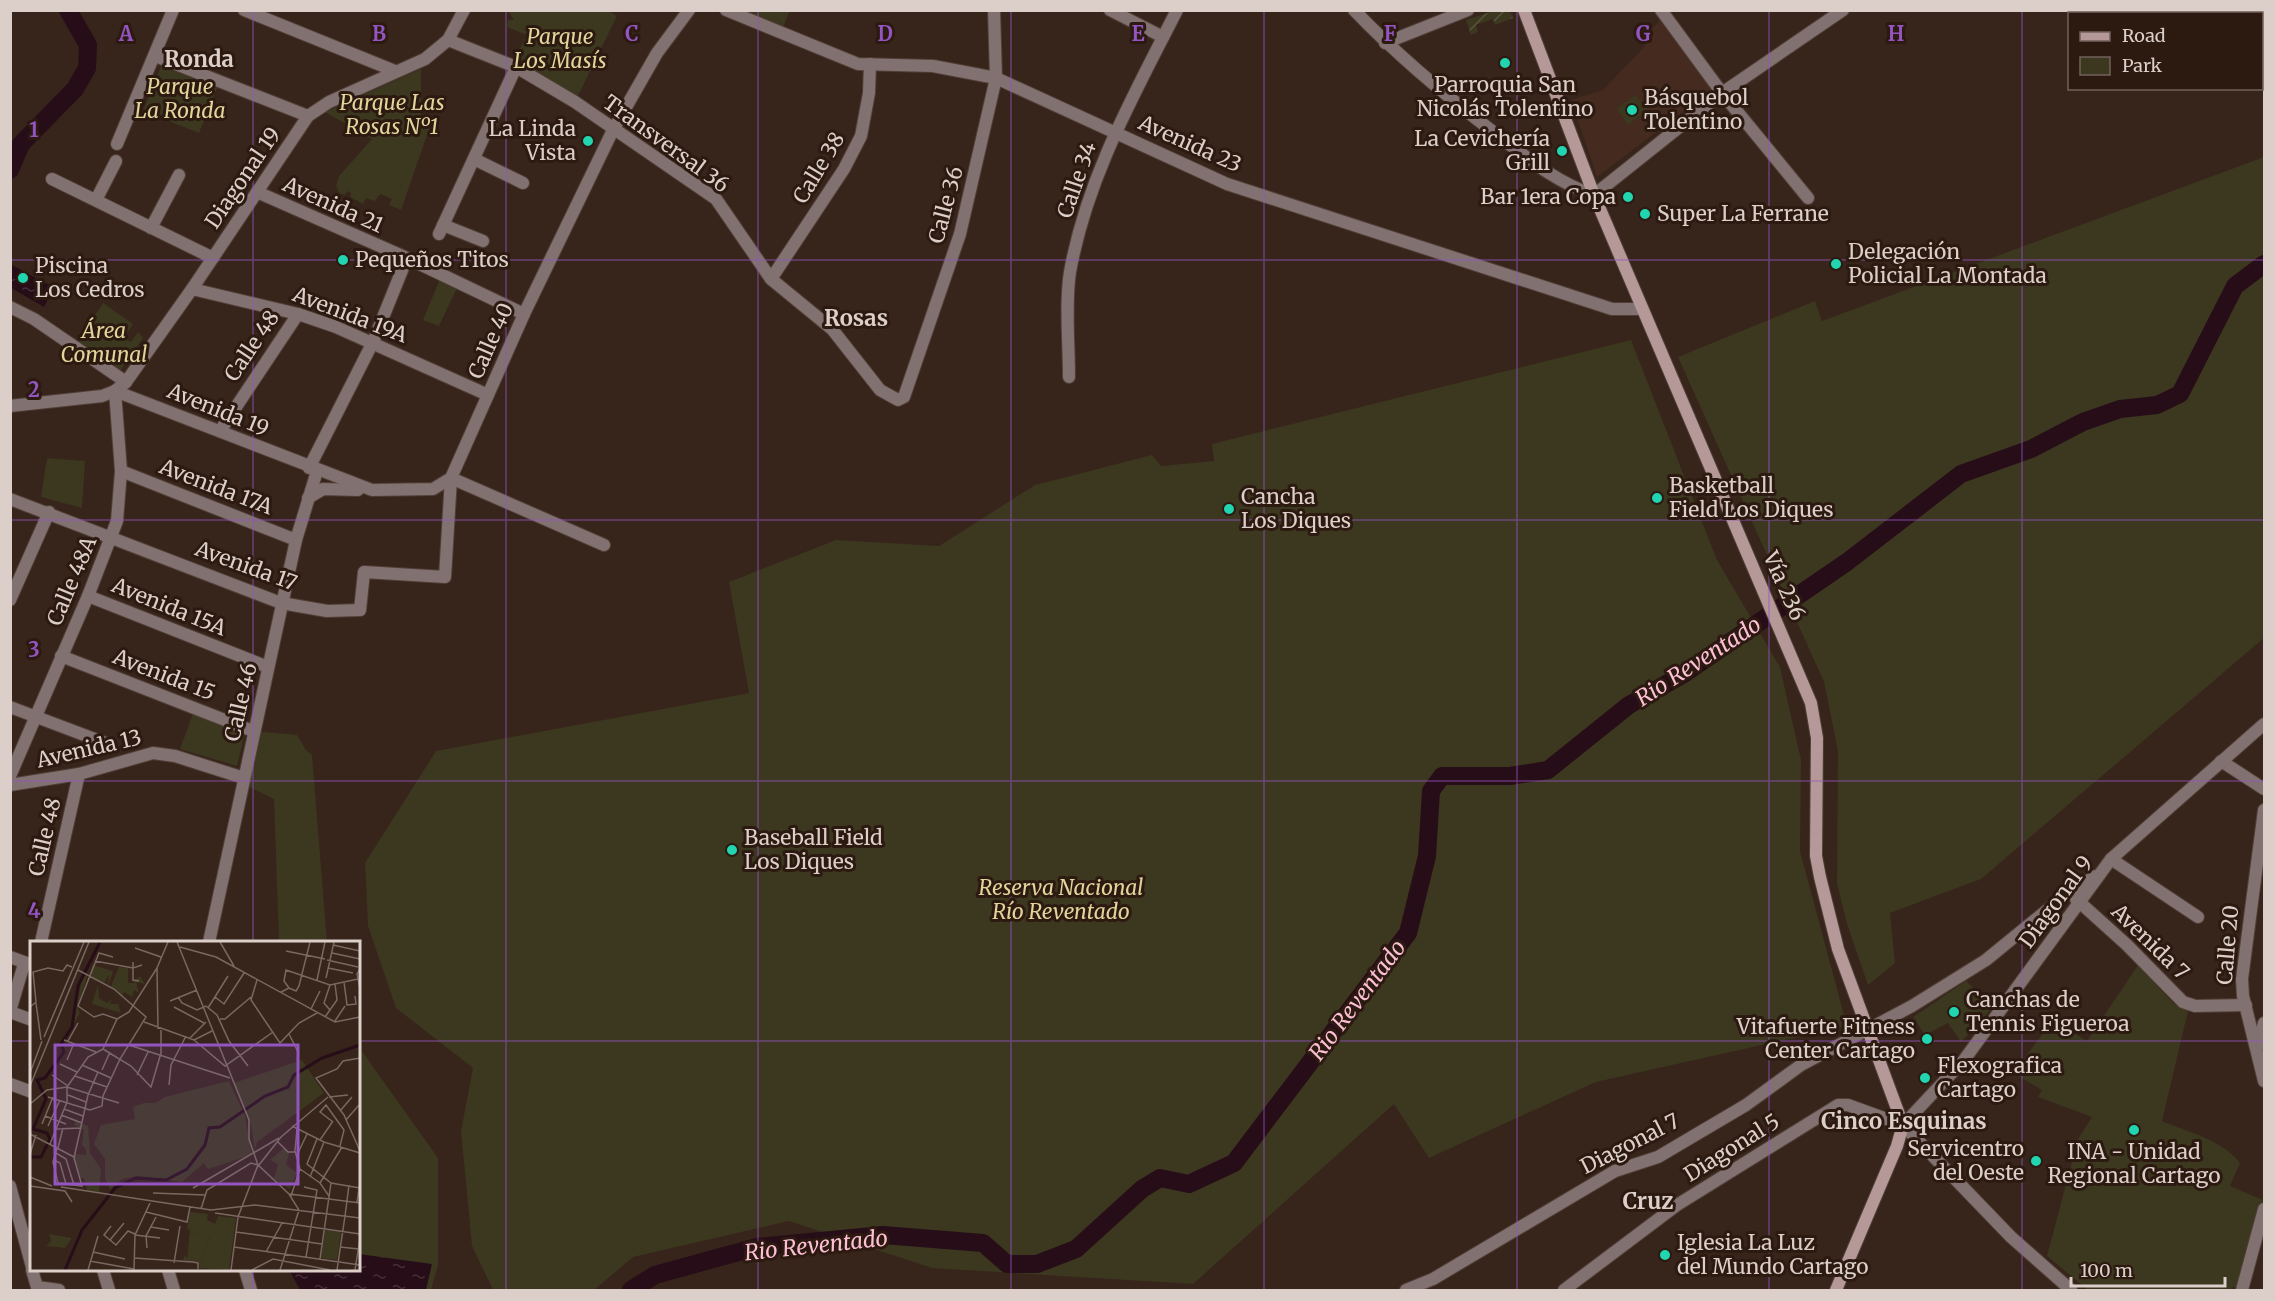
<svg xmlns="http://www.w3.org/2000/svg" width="2275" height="1301" font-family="Merriweather,serif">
  <defs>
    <pattern id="garden-furrows" width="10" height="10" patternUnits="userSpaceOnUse" patternTransform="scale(1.5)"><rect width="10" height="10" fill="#3c371f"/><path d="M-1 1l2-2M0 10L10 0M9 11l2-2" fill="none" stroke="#58533e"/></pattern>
    <pattern id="water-ripples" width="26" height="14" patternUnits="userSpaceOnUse" patternTransform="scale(1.5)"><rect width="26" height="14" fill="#270d18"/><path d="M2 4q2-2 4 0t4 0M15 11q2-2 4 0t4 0" fill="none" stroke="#462f38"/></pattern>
  </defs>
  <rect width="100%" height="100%" fill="#37241b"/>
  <polygon fill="#452b1f" points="1660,21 1712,90 1597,177 1571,100 1603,90 1646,45 1640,39"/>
  <g fill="#3c371f">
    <polygon points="607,10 617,16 575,102 512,63 527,35 507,27 508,20 514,20 508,11"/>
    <polygon points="734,11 790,11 782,30"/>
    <polygon points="161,66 217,88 199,133 143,111"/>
    <polygon points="421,69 421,118 433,118 401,210 389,205 392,199 380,194 375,201 366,198 363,204 350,197 351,193 348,191 345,195 339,193 336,186 339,176 372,139 325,112"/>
    <polygon points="1635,95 1647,110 1628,125 1617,109"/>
    <polygon points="2264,157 2264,638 1981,879 1890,913 1895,963 1868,985 1847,924 1837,884 1838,751 1824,682 1678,357 1815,301 1822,321"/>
    <polygon points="440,279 457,288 439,326 423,320"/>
    <polygon points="103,303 133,324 124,338 131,342 138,332 143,338 116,377 73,348"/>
    <polygon points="1631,340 1717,560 1780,667 1801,760 1800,851 1847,1026 1596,1082 1429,1158 1394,1104 1193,1284 932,1268 789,1221 633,1257 594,1290 493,1290 472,1246 461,1131 473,1068 396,1008 368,926 365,863 436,751 749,693 729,582 836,540 939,546 1035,485 1152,455 1161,466 1214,461 1212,444"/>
    <polygon points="47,458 85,461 82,508 41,497"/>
    <polygon points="194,711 246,728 237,766 180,749"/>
    <polygon points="253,731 297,735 306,750 312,755 327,942 279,942 274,799 243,784"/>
    <path d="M2138,965L2174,1004L2188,1011L2162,1121C2188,1132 2223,1140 2240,1163L2230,1186L2263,1200L2245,1254L2239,1288L2233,1287L2230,1290H2088L2047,1256L2078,1139L2092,1117L2038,1097L2042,1090L2013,1073L2053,1020L2087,1041Z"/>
    <polygon points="1966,981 1993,1007 1961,1042 1948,1023 1925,1035 1913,1017"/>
    <polygon points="359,1047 438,1158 438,1265 431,1290 300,1290 289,1270 358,1270"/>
  </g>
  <polygon fill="url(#garden-furrows)" points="1493,11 1510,11 1513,18 1495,25 1493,19 1476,25 1478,32 1471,35 1466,20"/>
  <g fill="url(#water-ripples)">
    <polygon points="12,265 55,288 44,307 11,288"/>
    <polygon points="359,1254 432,1264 426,1290 300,1290 289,1270 358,1270"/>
  </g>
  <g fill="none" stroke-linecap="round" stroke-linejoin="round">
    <g stroke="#270d18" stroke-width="18">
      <polyline points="10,170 21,144 75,89 87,68 88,45 68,10"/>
      <polyline points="631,1290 655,1275 757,1247 883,1235 983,1243 1007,1264 1037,1264 1076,1249 1142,1189 1160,1178 1189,1184 1234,1163 1408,933 1427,856 1431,791 1442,776 1510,776 1548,770 1629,705 1682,675 1847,562 1961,474 2031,449 2083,422 2120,409 2157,405 2180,394 2235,286 2264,264"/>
    </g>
    <defs>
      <g id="minor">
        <polyline points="244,10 395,71"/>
        <polyline points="726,10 858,64 933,66 996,78 1227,184 1612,309 1642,309"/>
        <polyline points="1110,10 1163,37"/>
        <path d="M1354,10C1398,56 1446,96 1496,134C1527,158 1557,183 1594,195L1722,93L1843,10"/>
        <polyline points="1661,10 1722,93 1808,198"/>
        <polyline points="2247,10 2249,14"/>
        <polyline points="2262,35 2264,41"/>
        <polyline points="448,40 516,67 575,102 716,199 771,279 832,329 880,390 898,400 904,397 960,234 996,78 994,10"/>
        <polyline points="1385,43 1468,10"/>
        <polyline points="155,56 308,116"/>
        <polyline points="117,144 173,10"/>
        <polyline points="474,159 523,183"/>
        <polyline points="52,179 213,258"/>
        <polyline points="257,192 407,258 524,314"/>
        <polyline points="96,200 116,161"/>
        <polyline points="443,225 483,241"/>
        <polyline points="151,228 179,175"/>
        <polyline points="439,234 516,67"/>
        <polyline points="771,279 844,169 861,136 869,93 870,64"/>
        <polyline points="192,289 298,314 336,327 488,395"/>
        <polyline points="10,307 34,319 126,382"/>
        <path d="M1069,377C1069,344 1065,303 1070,272C1087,177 1134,95 1177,10"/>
        <polyline points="115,391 126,382 192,289 308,116 329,102 425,59 448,40 464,10"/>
        <polyline points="10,406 102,396 115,391 372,490 433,489 451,478 604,545"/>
        <polyline points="220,431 298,314"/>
        <polyline points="309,468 373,342 407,258"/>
        <polyline points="121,471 296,540"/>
        <polyline points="308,498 323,489 358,490"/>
        <polyline points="10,499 281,603 327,611 360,610 364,572 445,577 451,478 524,314 613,130 657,53 689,10"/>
        <polyline points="88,596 268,667"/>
        <polyline points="10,600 49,512"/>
        <polyline points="61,656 253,731"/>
        <polyline points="10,707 108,744"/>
        <polyline points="2221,761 2264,789"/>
        <polyline points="10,776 88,596 117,521 121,471 115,391"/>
        <polyline points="10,785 79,774 153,753 175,756 244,778"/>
        <polyline points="2264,810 2242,979 2243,996 2264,1081"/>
        <polyline points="2111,859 2198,917"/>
        <polyline points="2076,899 2127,945 2183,1002 2195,1006 2246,1005"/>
        <polyline points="41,942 79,774"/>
        <polyline points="209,942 296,540 317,471"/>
        <polyline points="10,957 32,965"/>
        <polyline points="10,1011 24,964"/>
        <polyline points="10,1012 32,1020"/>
        <polyline points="2257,1048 2264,1023"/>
        <polyline points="10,1084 32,1092"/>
        <polyline points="10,1186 32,1267"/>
        <polyline points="32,1270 37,1287 59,1290"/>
        <polyline points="103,1270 109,1290"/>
        <polyline points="168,1270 174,1290"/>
        <polyline points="245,1270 251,1290"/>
        <polyline points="1406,1290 1433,1279 1615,1171 1658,1157 1746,1105 1801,1065 1912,1006 1986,960 2068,893 2096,876"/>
        <polyline points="1564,1290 1677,1205 1838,1105 1848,1105 1903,1125 1964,1060 2111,859 2264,724"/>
        <polyline points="2242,1290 2264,1209"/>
      </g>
      <polyline id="tertiary" points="1903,1125 2011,1237 2071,1290"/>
      <polyline id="secondary" points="1524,10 1594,195 1811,703 1817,738 1816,856 1820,877 1838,949 1903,1125 1897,1146 1836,1290"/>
    </defs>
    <use href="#minor" stroke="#513f37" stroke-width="14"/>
    <use href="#tertiary" stroke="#513f37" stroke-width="14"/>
    <use href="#secondary" stroke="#513f37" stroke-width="14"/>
    <use href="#minor" stroke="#817170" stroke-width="12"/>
    <use href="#tertiary" stroke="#817170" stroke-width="12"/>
    <use href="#secondary" stroke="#b49998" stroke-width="12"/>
    <defs>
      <g id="rail">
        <polyline points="2243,10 2245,14"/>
        <polyline points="2262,44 2264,50"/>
      </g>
    </defs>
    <use href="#rail" stroke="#87776f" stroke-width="5"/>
    <use href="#rail" stroke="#2c1a11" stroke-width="3" stroke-dasharray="9" stroke-linecap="butt"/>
  </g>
  <path fill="none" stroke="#9355c2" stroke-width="1.5" stroke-opacity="0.55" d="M253,10V942M506,10V1290M758,10V1290M1011,10V1290M1264,10V1290M1517,10V1290M1769,10V1290M2022,10V1290M10,260H2264M10,520H2264M10,781H2264M10,1041H32M358,1041H2264M253,1270V1290"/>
  <g fill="#21d5b0" stroke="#2c1a11" stroke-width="2">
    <circle cx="1505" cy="63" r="6"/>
    <circle cx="1632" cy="110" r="6"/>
    <circle cx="588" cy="141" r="6"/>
    <circle cx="1562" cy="151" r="6"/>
    <circle cx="1628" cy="197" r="6"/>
    <circle cx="1645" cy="214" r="6"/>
    <circle cx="343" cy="260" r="6"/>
    <circle cx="1836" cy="264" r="6"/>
    <circle cx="23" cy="278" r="6"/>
    <circle cx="1657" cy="498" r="6"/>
    <circle cx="1229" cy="509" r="6"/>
    <circle cx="732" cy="850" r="6"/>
    <circle cx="1954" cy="1012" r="6"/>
    <circle cx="1927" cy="1039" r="6"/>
    <circle cx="1925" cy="1078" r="6"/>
    <circle cx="2134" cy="1130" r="6"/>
    <circle cx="2036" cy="1161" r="6"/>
    <circle cx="1665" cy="1255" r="6"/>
  </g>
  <g text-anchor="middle" stroke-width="6" stroke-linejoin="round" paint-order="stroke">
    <g font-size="21" font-style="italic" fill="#e2d59b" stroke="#2c1a11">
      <text x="560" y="44">Parque<tspan x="560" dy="24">Los Masís</tspan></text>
      <text x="180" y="94">Parque<tspan x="180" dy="24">La Ronda</tspan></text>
      <text x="392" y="110">Parque Las<tspan x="392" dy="24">Rosas Nº1</tspan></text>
      <text x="104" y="338">Área<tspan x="104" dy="24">Comunal</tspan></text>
      <text x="1061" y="895">Reserva Nacional<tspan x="1061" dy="24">Río Reventado</tspan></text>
    </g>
    <g font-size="21" fill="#dccfc9" stroke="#2c1a11" text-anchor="start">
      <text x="1505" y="92" text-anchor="middle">Parroquia San<tspan x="1505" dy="24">Nicolás Tolentino</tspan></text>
      <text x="1644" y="105">Básquebol<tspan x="1644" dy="24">Tolentino</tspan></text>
      <text x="576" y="136" text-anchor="end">La Linda<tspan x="576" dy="24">Vista</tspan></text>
      <text x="1550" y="146" text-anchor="end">La Cevichería<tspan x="1550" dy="24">Grill</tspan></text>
      <text x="1616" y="204" text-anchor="end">Bar 1era Copa</text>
      <text x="1657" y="221">Super La Ferrane</text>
      <text x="1848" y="259">Delegación<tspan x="1848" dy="24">Policial La Montada</tspan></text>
      <text x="355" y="267">Pequeños Titos</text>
      <text x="35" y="273">Piscina<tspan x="35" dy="24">Los Cedros</tspan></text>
      <text x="1669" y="493">Basketball<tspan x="1669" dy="24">Field Los Diques</tspan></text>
      <text x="1241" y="504">Cancha<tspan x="1241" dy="24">Los Diques</tspan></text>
      <text x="744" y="845">Baseball Field<tspan x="744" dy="24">Los Diques</tspan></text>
      <text x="1966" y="1007">Canchas de<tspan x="1966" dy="24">Tennis Figueroa</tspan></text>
      <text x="1915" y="1034" text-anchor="end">Vitafuerte Fitness<tspan x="1915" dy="24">Center Cartago</tspan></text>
      <text x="1937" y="1073">Flexografica<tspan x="1937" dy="24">Cartago</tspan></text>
      <text x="2024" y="1156" text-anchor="end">Servicentro<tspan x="2024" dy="24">del Oeste</tspan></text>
      <text x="2134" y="1159" text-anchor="middle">INA - Unidad<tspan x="2134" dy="24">Regional Cartago</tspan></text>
      <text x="1677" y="1250">Iglesia La Luz<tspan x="1677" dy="24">del Mundo Cartago</tspan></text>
    </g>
    <g font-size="21" fill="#dccfc9" stroke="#2c1a11">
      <text transform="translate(666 144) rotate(36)" y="7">Transversal 36</text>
      <text transform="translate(1190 144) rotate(24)" y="7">Avenida 23</text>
      <text transform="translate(819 168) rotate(-59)" y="7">Calle 38</text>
      <text transform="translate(243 178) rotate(-56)" y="7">Diagonal 19</text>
      <text transform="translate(1077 180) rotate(-71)" y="7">Calle 34</text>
      <text transform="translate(333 205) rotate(24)" y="7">Avenida 21</text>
      <text transform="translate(946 205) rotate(-75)" y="7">Calle 36</text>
      <text transform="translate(350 315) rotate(21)" y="7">Avenida 19A</text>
      <text transform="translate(491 341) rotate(-66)" y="7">Calle 40</text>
      <text transform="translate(252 346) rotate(-56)" y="7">Calle 48</text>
      <text transform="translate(218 410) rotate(22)" y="7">Avenida 19</text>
      <text transform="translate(216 487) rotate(21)" y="7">Avenida 17A</text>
      <text transform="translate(246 566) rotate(20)" y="7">Avenida 17</text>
      <text transform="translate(72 581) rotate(-67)" y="7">Calle 48A</text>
      <text transform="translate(1784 586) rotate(66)" y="7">Vía 236</text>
      <text transform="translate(169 607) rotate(22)" y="7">Avenida 15A</text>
      <text transform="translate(164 675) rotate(21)" y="7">Avenida 15</text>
      <text transform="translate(241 702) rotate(-77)" y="7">Calle 46</text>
      <text transform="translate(89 749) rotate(-13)" y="7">Avenida 13</text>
      <text transform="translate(45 837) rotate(-77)" y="7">Calle 48</text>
      <text transform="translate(2056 902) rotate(-54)" y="7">Diagonal 9</text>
      <text transform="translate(2150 942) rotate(44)" y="7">Avenida 7</text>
      <text transform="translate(2228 945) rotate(-85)" y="7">Calle 20</text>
      <text transform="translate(1630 1144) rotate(-27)" y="7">Diagonal 7</text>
      <text transform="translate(1732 1148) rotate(-32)" y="7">Diagonal 5</text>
    </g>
    <g font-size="22" font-weight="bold" fill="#dccfc9" stroke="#2c1a11">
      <text x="199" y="67">Ronda</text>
      <text x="856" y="326">Rosas</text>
      <text x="1904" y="1129">Cinco Esquinas</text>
      <text x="1648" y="1209">Cruz</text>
    </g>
    <g font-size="22" font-style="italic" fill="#fdbfd5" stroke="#2c1a11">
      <text transform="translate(1698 661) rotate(-33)" y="8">Rio Reventado</text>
      <text transform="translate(1357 1000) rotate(-53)" y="8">Rio Reventado</text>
      <text transform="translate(816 1245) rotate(-6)" y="8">Rio Reventado</text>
    </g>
  </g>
  <g transform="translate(30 941)">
    <rect width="330" height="330" fill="#37241b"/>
    <path d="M68,43L69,57L77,62L82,58L80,63H88L91,72L62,63Z" fill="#3c371f"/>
    <path d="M160,289L180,296L171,321L157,319ZM19,293L42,297L35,307L16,305L21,300Z" fill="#3c371f"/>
    <path d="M63,24L83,30L78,45L79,34L74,42L59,35ZM89,26L98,27V42H105L103,40L110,35L115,43L106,41L109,52L104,49L102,56L94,51L91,56L81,45ZM53,32L57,36L47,66L50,72L43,84ZM272,119L294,152L227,201L225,209L221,184L204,142ZM199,140L215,175L222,214L178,228L174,222L152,241L109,235L92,238L80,249L75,237V218L64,203L71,184L105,178L103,166L114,162H125L135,156ZM45,180L58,185L60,212L71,228L69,251L57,249L54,237H50L44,217L45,213L56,214V208L52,204L54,189L44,184ZM254,207L259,212L256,224L267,232L260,248L244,238L248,223L240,219ZM160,271L178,273L177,279L185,283L188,275L206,277L199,329L170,327L168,322L153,319L155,314L158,319L171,321L180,296L157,288ZM295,289L311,291L307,319L291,317Z" fill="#3c371f"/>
    <path fill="none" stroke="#270d18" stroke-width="3" d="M0,216H11L20,198L17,192L3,188L16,158L7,139L15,137L34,111L31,103L42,86L48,45L70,1M35,329L52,289L85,247L106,237L136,239L157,228L175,204L179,187L190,186L235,155L258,146L264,134L292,117L330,104"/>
    <path fill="none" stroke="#796861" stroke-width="1.5" d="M147,1L219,179V198L228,224L208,276L201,329M190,1L204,25M303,4L330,10M150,6L186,16L305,81L330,76M105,7L131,16M256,10L295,18M302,12L330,18M83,16L69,12L48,65L64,76L73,73L87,78M297,19L328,26M65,20L103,27L112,24M103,21V39L109,40M298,27L323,32M330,28L327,33L330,48M296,37L304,1M227,39L221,59L250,102L269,82L287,72M287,39L295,1M314,41L317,64L326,63L325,55M300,44L294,62L300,69M259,47L266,50L269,45L280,1M251,51L259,47L254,40L256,29L300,44L328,38M148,56L152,62L167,69L176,65L187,74L199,100L218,125M185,56L194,63L214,32M140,60L167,49M6,62L11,99M0,66L6,61L3,31L18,27L33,30L37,24L42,26M144,66L174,82M178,67L198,35M281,68L290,50M295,76L307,59L305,43M190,78H195L221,56M305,80L315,65M114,81L164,99L182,90M128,88L127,27L138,1M259,93L269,113M14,96L54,1M160,97L176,81M34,99L66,111M164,99L195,125L243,91M38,100L48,82M99,104L200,137M73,108L101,125L121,146L131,112V89M73,108L87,78L99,71L127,27M330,117L313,120L307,128L286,137L314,174L330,210M37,119L44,102M30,123L47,131M52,124L81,137M72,129L80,111M0,132L12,100M22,134L38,145M107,134L118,111M45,135L77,146M139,144L141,124L156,95M0,145L59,1M37,146L58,116L73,108M38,154L56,161M58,154L68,131M18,156L60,169L72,165L73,155L90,118L116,76L84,48L48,29M299,156L318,154M0,163L17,149L37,146L89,162M34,168L53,175M310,170L322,156M31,174L52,182M15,175L36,183M316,179L329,164M303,181L290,171L296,164L314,189L310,205M12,183L23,156M18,185L30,159M262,185L294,201L330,212M26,188L51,187M0,193L44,216M287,198L277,223L301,242L330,247M290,199L303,180M247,200L258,211H265M20,203L37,161V146M27,207L23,221L28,242L52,245L44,217L58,154M28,207L33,187M26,212L36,218L44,244M0,213L6,194M267,214L277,193M24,219L30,222L36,243M228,224L259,253L269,269L250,329M229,224L251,196L298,156M270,228L290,242L299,255M0,236L22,245M280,236L294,201M290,242L312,206M0,245L35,250L42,261M31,246L181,269L225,264L330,277M274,246L287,249L276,316M163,247L249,197M123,252L175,254M260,253L330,262M261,255L270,228L265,210L267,188M327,261L330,241M171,268L177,249L221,222L228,224M116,271L157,281L160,266M185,272L330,293M315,275L319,244M81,285L74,294L86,304L98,290L105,293M121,286L139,289M206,291L292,303M105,294L130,297M80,299L94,282M204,306L330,324M310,306L329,308M117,307L116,295L126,276M63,311L95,318M236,311L252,282M104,317L163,321L168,322V328M290,318L301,242M60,320L104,328M144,322L150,285M58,329L68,295M104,329L105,294L120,262M222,329L243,318L300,329M307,329L315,275M325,329L330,297"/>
    <path fill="#9355c2" fill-opacity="0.15" stroke="#9355c2" stroke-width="3" d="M25,104H268V243H25Z"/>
    <rect width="330" height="330" fill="none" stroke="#dccfc9" stroke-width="3"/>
  </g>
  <g font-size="20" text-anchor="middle" font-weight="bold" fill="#9355c2" stroke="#2c1a11" stroke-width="6" stroke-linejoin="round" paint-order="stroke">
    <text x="126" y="41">A</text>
    <text x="379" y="41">B</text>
    <text x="632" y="41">C</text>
    <text x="885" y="41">D</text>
    <text x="1138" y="41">E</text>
    <text x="1390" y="41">F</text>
    <text x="1643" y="41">G</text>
    <text x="1896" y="41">H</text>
    <text x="34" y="137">1</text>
    <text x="34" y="397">2</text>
    <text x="34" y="657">3</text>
    <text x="34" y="918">4</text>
  </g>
  <rect width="2275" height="1301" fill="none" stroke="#dccfc9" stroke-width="24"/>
  <rect x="2068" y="12" width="195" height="78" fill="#2c1a11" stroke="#72625b" stroke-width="1.5"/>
  <rect x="2080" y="32" width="30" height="9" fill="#b49998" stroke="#72625b" stroke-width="1.5"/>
  <text x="2122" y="42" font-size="18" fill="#dccfc9">Road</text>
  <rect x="2080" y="57" width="30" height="18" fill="#3c371f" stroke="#72625b" stroke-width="1.5"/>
  <text x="2122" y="72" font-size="18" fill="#dccfc9">Park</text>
  <path d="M2071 1277v9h154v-9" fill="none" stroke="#dccfc9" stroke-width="3"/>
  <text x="2080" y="1277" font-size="18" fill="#dccfc9" stroke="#2c1a11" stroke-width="4.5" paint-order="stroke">100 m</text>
</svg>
